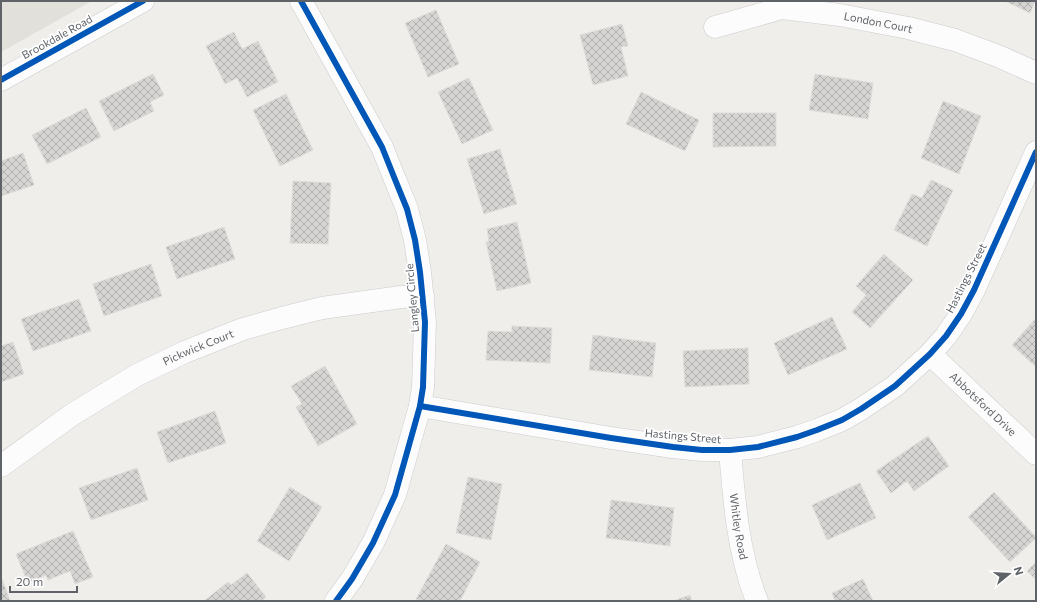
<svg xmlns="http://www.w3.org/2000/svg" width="1037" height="602" font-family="Commissioner,sans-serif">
  <defs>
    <pattern id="building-cross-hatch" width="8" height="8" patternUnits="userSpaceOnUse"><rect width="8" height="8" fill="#d6d5d3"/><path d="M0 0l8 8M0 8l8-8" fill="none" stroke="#b1b0af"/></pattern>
  </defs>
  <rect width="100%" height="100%" fill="#efeeea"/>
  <polygon fill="#e2e0da" points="1,1 92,1 1,52"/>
  <g fill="url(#building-cross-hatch)" stroke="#deddd9">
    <polygon points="1005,1 1035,1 1030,13"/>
    <polygon points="436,10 459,64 428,77 405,23"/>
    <polygon points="622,24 628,46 621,47 628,76 593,85 580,35"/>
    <polygon points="234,32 242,49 258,41 278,82 247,97 237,78 225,84 206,46"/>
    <polygon points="153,74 164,95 150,102 154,111 114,131 99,101"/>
    <polygon points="815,74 873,83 868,119 809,110"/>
    <polygon points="469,78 493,130 462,144 438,92"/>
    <polygon points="641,92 699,120 685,151 626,124"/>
    <polygon points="286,94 313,150 280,166 253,110"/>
    <polygon points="943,101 981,116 959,174 921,158"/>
    <polygon points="86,108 101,137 47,164 32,135"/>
    <polygon points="713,113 776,113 776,146 713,147"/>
    <polygon points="500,149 517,204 484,214 467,159"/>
    <polygon points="23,153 34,185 1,196 1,161"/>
    <polygon points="931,180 953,190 927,246 894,230 912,194 922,198"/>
    <polygon points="293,181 331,183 328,244 290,243"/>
    <polygon points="517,222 531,283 497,291 486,242 489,241 487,229"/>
    <polygon points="224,227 235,259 177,279 166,247"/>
    <polygon points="884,254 913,280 870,328 852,312 866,295 856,286"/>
    <polygon points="151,264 162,296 104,316 93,284"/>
    <polygon points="79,299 91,331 33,351 21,319"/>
    <polygon points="832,317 847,349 788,375 774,343"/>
    <polygon points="1036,318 1036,367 1012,345"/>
    <polygon points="512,326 552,328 550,363 486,360 488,331 512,332"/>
    <polygon points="593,335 656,343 652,377 589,370"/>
    <polygon points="13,342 24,374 1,382 1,346"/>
    <polygon points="748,348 749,384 685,387 683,351"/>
    <polygon points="325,366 357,424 318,446 296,407 302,404 291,386"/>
    <polygon points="215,411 226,443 168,463 157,432"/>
    <polygon points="928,436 949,466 914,491 907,481 891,493 876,471"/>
    <polygon points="137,468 148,500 91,520 79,488"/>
    <polygon points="468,477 502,484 491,540 456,533"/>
    <polygon points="860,483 876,518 827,540 812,505"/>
    <polygon points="290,487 322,507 289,561 257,541"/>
    <polygon points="994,492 1036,537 1036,538 1010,562 968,517"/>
    <polygon points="611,500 674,508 670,546 606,538"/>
    <polygon points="73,531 93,577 75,584 70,571 48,580 46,575 28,583 16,554"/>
    <polygon points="446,544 480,562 460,601 421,601 416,599"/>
    <polygon points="1036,562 1036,580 1027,571"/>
    <polygon points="247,573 266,597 262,601 204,601 228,582 231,585"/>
    <polygon points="1,579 2,579 10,601 1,601"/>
    <polygon points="863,579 873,601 835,601 832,593"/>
    <polygon points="690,595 692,601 673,601"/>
  </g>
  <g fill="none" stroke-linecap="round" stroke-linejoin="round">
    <defs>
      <g id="minor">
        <polyline points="301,1 382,147 394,177 407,209 415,240 420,272 425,322 423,387 420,406 395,495 373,543 352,579 336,601"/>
        <path id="s1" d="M715,27L782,8L840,15L908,28L955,40L998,56L1036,73"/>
        <polyline points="1,80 143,1"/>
        <path id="s2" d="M930,354L1036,454"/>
        <polyline points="420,406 611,438 673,447 702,450 730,450 758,447 797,437 817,430 842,420 861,409 895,386 930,354 946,336 961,314 974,290 1036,152"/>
        <path id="s3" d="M730,450C734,501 738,553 757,601"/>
        <path id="s4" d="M1,466L73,414L137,375L185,352L243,329L282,318L322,308L401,297L423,296"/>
      </g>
    </defs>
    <use href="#minor" stroke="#cbcccc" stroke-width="23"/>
    <use href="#minor" stroke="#fdfcfc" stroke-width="22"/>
    <defs>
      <g id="cycleway">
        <polyline points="301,1 382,147 394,177 407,209 415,240 420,272 425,322 423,387 420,406 395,495 373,543 352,579 336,601"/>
        <polyline points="1,80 143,1"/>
        <polyline points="420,406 611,438 673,447 702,450 730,450 758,447 797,437 817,430 842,420 861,409 895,386 930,354 946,336 961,314 974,290 1036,152"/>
      </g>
    </defs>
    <use href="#cycleway" stroke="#fff" stroke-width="8"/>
    <use href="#cycleway" stroke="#0057b8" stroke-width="6"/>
  </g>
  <g text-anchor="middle" stroke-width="3.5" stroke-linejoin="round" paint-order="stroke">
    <g font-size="11" fill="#5f6368" stroke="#fff">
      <text dy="4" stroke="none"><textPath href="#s1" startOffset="167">London Court</textPath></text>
      <text transform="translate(57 37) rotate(-29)" y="4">Brookdale Road</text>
      <text transform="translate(966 278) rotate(-63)" y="4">Hastings Street</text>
      <text transform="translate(412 298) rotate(-95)" y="4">Langley Circle</text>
      <text dy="4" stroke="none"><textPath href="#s4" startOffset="231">Pickwick Court</textPath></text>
      <text dy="4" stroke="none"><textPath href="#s2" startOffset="73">Abbotsford Drive</textPath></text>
      <text transform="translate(683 436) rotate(5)" y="4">Hastings Street</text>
      <text dy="4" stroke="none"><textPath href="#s3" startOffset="77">Whitley Road</textPath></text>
    </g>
  </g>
  <rect width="1037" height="602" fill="none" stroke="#5f6368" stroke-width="4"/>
  <g transform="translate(1009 574) rotate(72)" stroke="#ffffff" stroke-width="3" paint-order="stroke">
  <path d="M0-3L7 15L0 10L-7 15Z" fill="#5f6368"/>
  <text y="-6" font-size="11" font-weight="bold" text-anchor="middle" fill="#5f6368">N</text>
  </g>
  <path d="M10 586v6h67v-6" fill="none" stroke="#5f6368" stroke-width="2"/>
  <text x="16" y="586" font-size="12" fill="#5f6368" stroke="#ffffff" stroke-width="3" paint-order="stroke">20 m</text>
</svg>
